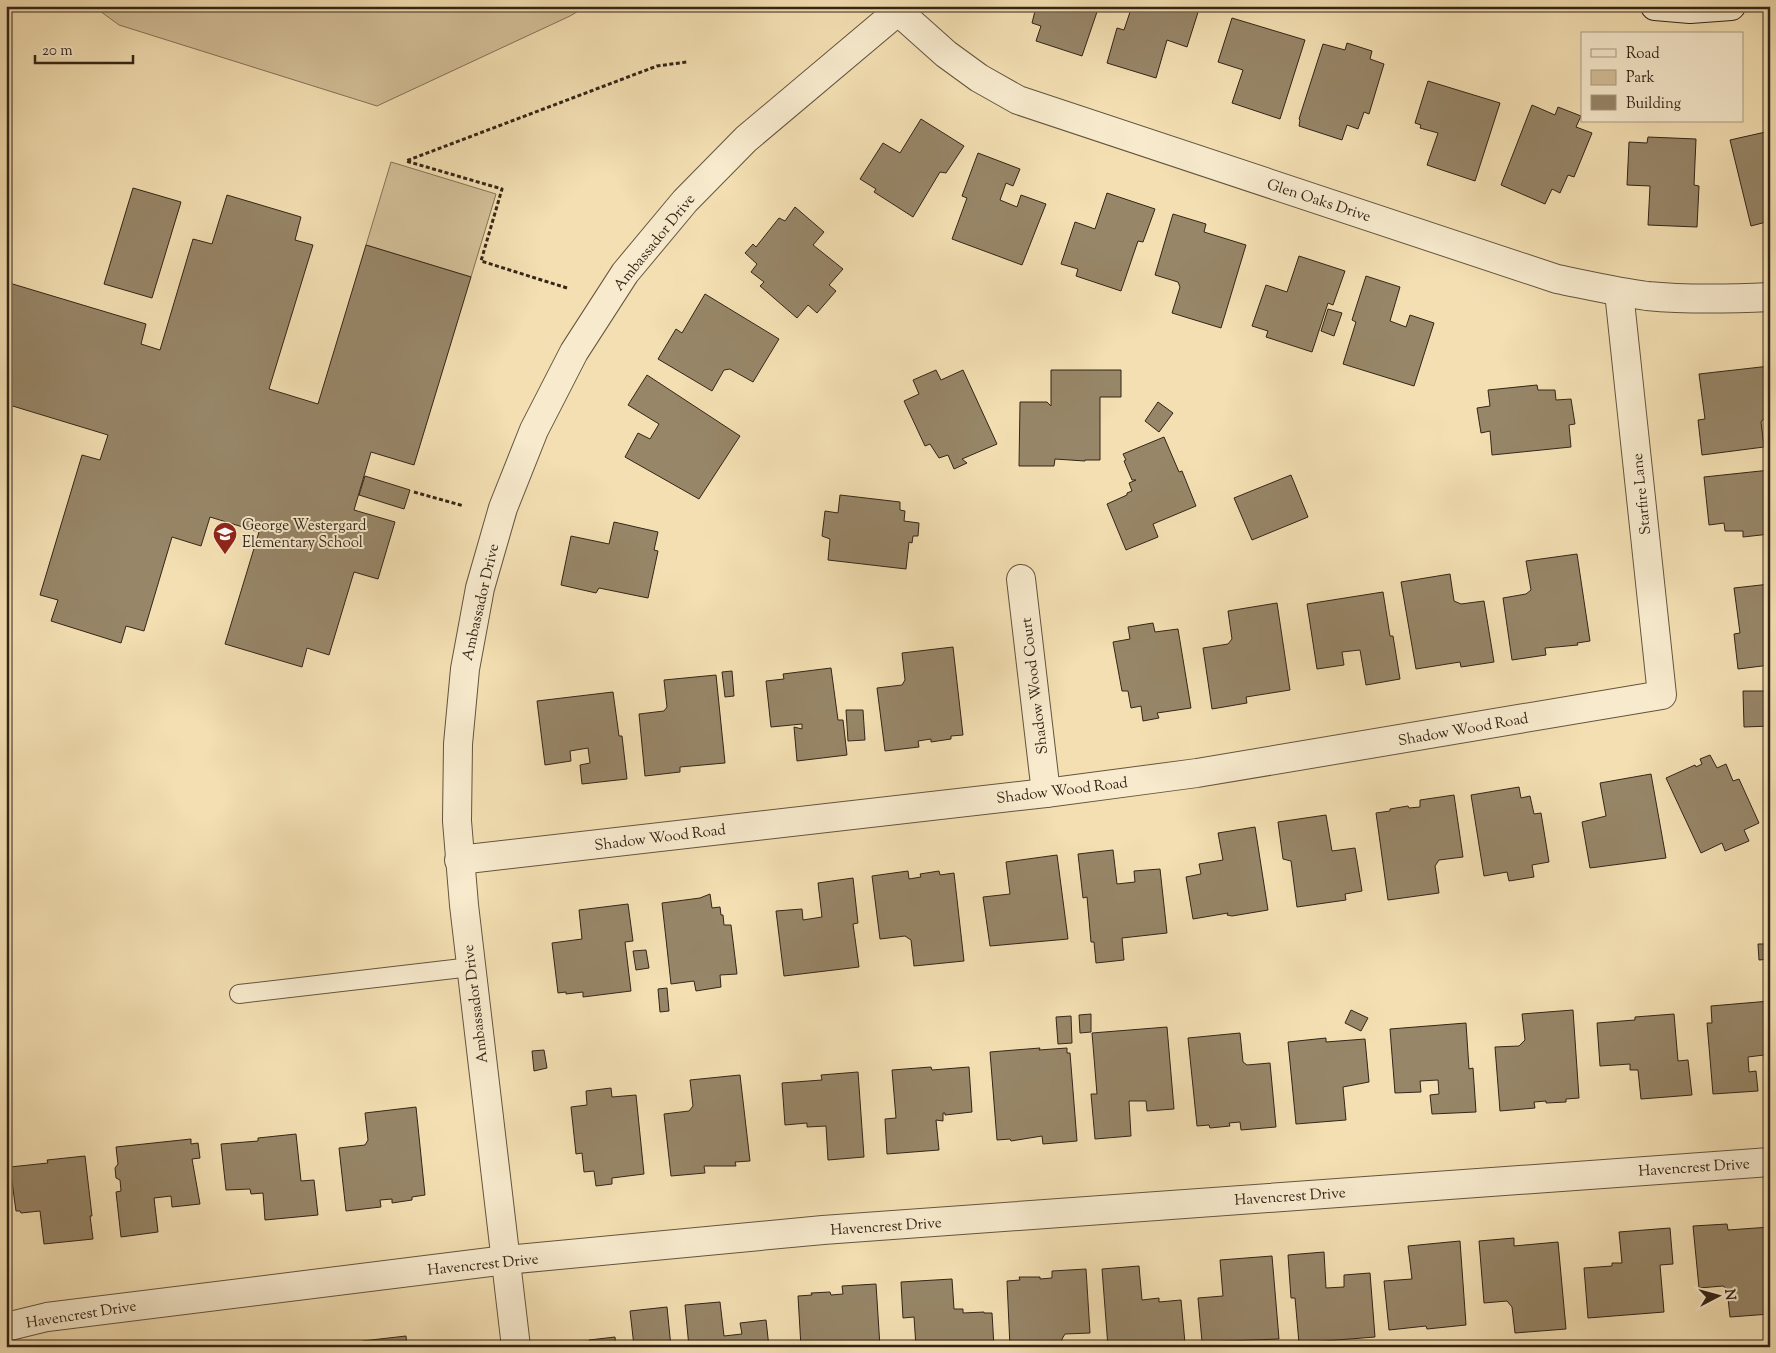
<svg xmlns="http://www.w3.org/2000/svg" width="1776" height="1353" font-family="'Sorts Mill Goudy',serif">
  <rect width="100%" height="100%" fill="#f3dfb2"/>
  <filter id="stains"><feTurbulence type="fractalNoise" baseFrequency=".004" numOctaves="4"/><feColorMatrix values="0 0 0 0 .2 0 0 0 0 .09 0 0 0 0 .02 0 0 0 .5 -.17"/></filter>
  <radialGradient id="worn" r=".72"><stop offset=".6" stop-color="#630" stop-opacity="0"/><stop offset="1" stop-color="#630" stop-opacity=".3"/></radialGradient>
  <g fill="#d3bf98" stroke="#847258">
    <polygon points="97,6 587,6 570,16 377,106 119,25 100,11"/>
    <polygon points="391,162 496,194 471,277 366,245"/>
  </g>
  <g fill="#978668" stroke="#342517">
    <polygon points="1034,6 1099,6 1082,56 1036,41 1041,26 1032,23 1036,7"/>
    <polygon points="1132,6 1200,6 1187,47 1167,40 1156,78 1107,63 1117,28 1124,30"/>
    <polygon points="1232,18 1305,40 1280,119 1232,103 1243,70 1218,62"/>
    <polygon points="1347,43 1372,51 1370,59 1384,64 1369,114 1364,112 1358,129 1347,125 1342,140 1299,126 1300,120 1299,119 1323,44 1345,50"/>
    <polygon points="1428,81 1500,103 1475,181 1427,165 1438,133 1420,128 1421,125 1415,123"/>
    <polygon points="1532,105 1555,115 1558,107 1581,116 1576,127 1592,133 1574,177 1568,175 1560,193 1552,189 1545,204 1501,185"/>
    <polygon points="921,119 964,146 946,173 940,172 913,217 874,192 876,189 860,179 883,143 900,153"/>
    <polygon points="1770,131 1770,221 1751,226 1730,140"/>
    <polygon points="1648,137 1696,139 1694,185 1699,186 1697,227 1648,225 1650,186 1627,185 1629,142 1647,143"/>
    <polygon points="978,153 1020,169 1013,186 1006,183 1000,200 1017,207 1021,195 1046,204 1022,265 952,239 967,198 962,196"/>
    <polygon points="133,188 181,202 152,298 104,284"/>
    <polygon points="1107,193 1155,209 1143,242 1138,241 1121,291 1076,276 1078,269 1061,264 1075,222 1095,229"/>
    <polygon points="227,195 301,217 295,240 313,245 269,389 318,404 366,245 471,277 414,465 371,452 354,510 395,522 378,579 354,572 329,655 307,648 302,667 225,644 259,532 210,517 201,546 172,537 144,631 126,626 121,643 51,621 58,600 40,595 82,455 100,460 108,435 6,404 6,282 146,324 141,344 160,350 193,239 212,244"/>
    <polygon points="795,207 824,232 813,245 843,269 829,285 836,291 817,313 808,305 797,318 760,286 764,282 751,272 757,264 745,253 753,244 756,247 779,218 785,221"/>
    <polygon points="1173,214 1206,224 1204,232 1246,245 1221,328 1172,313 1180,287 1178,282 1155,275"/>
    <polygon points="1299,256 1345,271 1333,305 1328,303 1312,352 1266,337 1268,331 1252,326 1266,285 1287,292"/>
    <polygon points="1366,276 1400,287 1390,321 1406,327 1410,315 1434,323 1414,386 1343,364 1356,322 1352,320"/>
    <polygon points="705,294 779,339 753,382 730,369 724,370 712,391 658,359 676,329 682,333"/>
    <polygon points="1328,309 1342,313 1334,336 1321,331"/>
    <polygon points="1770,366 1770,417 1765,417 1761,422 1764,447 1702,455 1698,420 1705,419 1699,374"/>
    <polygon points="936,370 941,380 963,370 997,444 962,459 967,463 954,469 948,455 939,458 930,444 925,446 904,401 919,394 913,380"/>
    <polygon points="1051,370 1121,370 1121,397 1100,397 1100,460 1085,460 1085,461 1055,459 1054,466 1019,466 1020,402 1047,402 1051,406"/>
    <polygon points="647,375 740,436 699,499 625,457 638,433 650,439 659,424 628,405"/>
    <polygon points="1537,385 1538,390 1555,390 1556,400 1571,399 1575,424 1569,425 1571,447 1492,455 1490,431 1481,433 1477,408 1490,406 1488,390"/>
    <polygon points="1158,402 1173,413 1159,432 1145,421"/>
    <polygon points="1164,437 1179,472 1182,471 1196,506 1153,524 1158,537 1126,550 1107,504 1127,495 1127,493 1132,491 1129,483 1136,480 1132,480 1124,461 1126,460 1123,454"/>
    <polygon points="1770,470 1770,534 1743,537 1743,531 1725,531 1724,523 1709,525 1704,477"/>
    <polygon points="1291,475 1308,517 1252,540 1234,498"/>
    <polygon points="365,476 410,490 404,509 359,495"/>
    <polygon points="840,495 900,502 900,510 905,511 904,521 919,523 918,536 913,536 912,543 909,542 906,569 828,560 830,539 822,536 825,511 838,513"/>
    <polygon points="614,522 658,532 654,550 658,551 648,598 599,588 596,593 561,585 571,536 609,544"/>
    <polygon points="1577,554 1590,641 1577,643 1578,645 1545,648 1546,655 1512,660 1503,598 1526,594 1531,590 1526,561"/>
    <polygon points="1450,574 1454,601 1461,604 1484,601 1494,662 1461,667 1460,662 1416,669 1401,582"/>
    <polygon points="1770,584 1770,665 1738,669 1734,634 1740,633 1734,588"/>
    <polygon points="1383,592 1390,636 1393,636 1400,679 1366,685 1360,650 1342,652 1344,665 1317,669 1307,604"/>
    <polygon points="1277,603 1290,690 1246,697 1247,703 1212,709 1203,648 1228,644 1232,639 1228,611"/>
    <polygon points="1153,623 1155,632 1178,629 1191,708 1157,713 1159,718 1143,721 1141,706 1131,708 1128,691 1122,691 1113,642 1130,639 1128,627"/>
    <polygon points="953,647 963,735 951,736 951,739 931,742 931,739 918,741 919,747 885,751 877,688 902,685 905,680 902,653"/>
    <polygon points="831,668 838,720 843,720 847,755 797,761 794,727 802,729 802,724 771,727 766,681 784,679 783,674"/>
    <polygon points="732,671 734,696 725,697 722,672"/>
    <polygon points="716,675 725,763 680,767 680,772 645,776 639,714 664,711 667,707 664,680"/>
    <polygon points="1743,691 1770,691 1770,726 1744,727"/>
    <polygon points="613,692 619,736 622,736 627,779 582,784 580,765 590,763 588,748 570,751 571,761 545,765 537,701"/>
    <polygon points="846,710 863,710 865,740 848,741"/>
    <polygon points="1710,755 1717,768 1726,764 1733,781 1739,779 1759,823 1744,830 1749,841 1725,851 1722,843 1701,853 1666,778 1695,765 1696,767 1702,764 1700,759"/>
    <polygon points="1651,774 1666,858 1590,868 1582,822 1606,816 1600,783"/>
    <polygon points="1519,787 1521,798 1530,796 1534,814 1541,813 1549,862 1532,865 1534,877 1509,881 1507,872 1484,876 1471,795"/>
    <polygon points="1454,795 1463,857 1439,860 1435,866 1439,893 1388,900 1376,813 1390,811 1390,809 1408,806 1409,808 1420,807 1420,800"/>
    <polygon points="1326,815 1332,851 1355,848 1362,891 1345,894 1346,900 1297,907 1291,861 1283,859 1278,822"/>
    <polygon points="1255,827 1268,910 1232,916 1227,915 1228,913 1193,919 1186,877 1201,874 1199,864 1223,860 1218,833"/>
    <polygon points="1113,850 1117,884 1135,882 1134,871 1160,869 1167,933 1122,938 1124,960 1096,963 1094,942 1091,942 1087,897 1083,898 1078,854"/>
    <polygon points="1057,855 1068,939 990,946 983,897 1010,894 1006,862"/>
    <polygon points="908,871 909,879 921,877 920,874 939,871 940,875 954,873 964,961 914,966 911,940 905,936 880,939 872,876"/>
    <polygon points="853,878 858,923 853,924 859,967 784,976 776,911 802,909 803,920 822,917 818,883"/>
    <polygon points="710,894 712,908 720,907 721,915 723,915 724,925 731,925 737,974 720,975 721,987 696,991 694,981 671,984 662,903 700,898"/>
    <polygon points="628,904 633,941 625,942 631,991 583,997 583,992 566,994 566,992 558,993 552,943 582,939 579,910"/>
    <polygon points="1758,944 1770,944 1770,959 1759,960"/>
    <polygon points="646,950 649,968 636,970 633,951"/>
    <polygon points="667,988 669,1011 660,1012 658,989"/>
    <polygon points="1770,1001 1770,1066 1765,1067 1764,1055 1748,1057 1749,1072 1756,1071 1758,1091 1713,1094 1707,1023 1712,1023 1711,1006"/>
    <polygon points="1351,1010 1368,1018 1361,1031 1345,1023"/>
    <polygon points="1573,1010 1579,1098 1566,1099 1566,1102 1546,1103 1546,1101 1534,1102 1535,1108 1500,1111 1495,1047 1519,1046 1525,1040 1522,1014"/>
    <polygon points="1091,1014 1091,1032 1080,1033 1079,1015"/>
    <polygon points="1674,1014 1678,1061 1688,1060 1692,1095 1641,1099 1638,1070 1630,1070 1630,1064 1600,1066 1597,1023 1635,1020 1635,1017"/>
    <polygon points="1071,1016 1072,1043 1058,1044 1056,1017"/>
    <polygon points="1466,1023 1469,1069 1473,1068 1476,1112 1432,1114 1430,1095 1439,1094 1438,1080 1420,1081 1421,1092 1395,1093 1390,1029"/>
    <polygon points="1167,1027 1174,1109 1147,1111 1146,1101 1129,1101 1131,1136 1095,1139 1091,1094 1097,1094 1092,1033"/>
    <polygon points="1240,1033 1243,1062 1247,1065 1270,1063 1276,1127 1241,1130 1240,1122 1229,1123 1230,1126 1210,1128 1209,1125 1197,1126 1188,1038"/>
    <polygon points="1326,1038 1326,1042 1365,1039 1369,1082 1343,1087 1346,1120 1296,1124 1288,1042"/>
    <polygon points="1040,1048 1039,1050 1067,1048 1067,1053 1070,1053 1077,1141 1043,1144 1042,1136 1011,1141 1010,1139 997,1140 990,1052"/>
    <polygon points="544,1050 547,1068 534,1071 532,1051"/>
    <polygon points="931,1067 932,1070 969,1067 972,1112 945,1115 945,1113 943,1113 943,1121 936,1120 939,1150 887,1154 885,1119 896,1118 892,1070"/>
    <polygon points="858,1072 864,1157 828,1160 826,1126 807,1127 807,1123 785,1125 782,1083 822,1080 821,1075"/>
    <polygon points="740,1075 750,1161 735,1162 736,1166 704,1166 705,1173 671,1176 664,1114 689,1111 693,1106 690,1080"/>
    <polygon points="611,1088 612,1097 636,1095 644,1174 612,1178 612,1184 596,1186 594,1171 584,1172 582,1153 576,1154 571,1107 587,1105 586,1091"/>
    <polygon points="416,1107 425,1195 412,1197 412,1200 392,1203 392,1199 380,1200 381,1207 346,1211 339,1148 365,1145 368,1140 365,1113"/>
    <polygon points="296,1134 301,1181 314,1180 318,1215 265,1220 263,1193 251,1194 250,1189 226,1190 221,1144 258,1141 258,1138"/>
    <polygon points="191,1139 191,1144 198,1143 200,1158 192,1159 200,1204 172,1207 171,1196 154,1198 158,1232 121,1237 116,1192 121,1191 120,1180 116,1178 115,1168 118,1164 116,1147"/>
    <polygon points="85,1156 92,1216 90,1216 93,1239 44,1244 40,1211 21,1213 20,1211 16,1211 10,1167 48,1163 47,1160"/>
    <polygon points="1727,1224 1728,1230 1770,1227 1770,1314 1730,1317 1727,1289 1723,1286 1699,1288 1693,1226"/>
    <polygon points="1670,1228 1673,1264 1660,1265 1664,1312 1588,1318 1584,1268 1612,1266 1612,1263 1622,1263 1619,1232"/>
    <polygon points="1514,1238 1514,1246 1558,1242 1566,1329 1515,1333 1512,1307 1507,1301 1484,1303 1479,1241"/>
    <polygon points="1460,1241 1466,1325 1427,1329 1426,1326 1389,1330 1384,1281 1412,1279 1408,1246"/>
    <polygon points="1324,1252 1326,1288 1344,1287 1344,1275 1370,1273 1375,1337 1299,1343 1295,1298 1291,1298 1288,1255"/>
    <polygon points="1272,1256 1279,1339 1202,1342 1198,1298 1223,1296 1220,1260"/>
    <polygon points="1139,1266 1142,1300 1159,1298 1159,1302 1181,1300 1185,1343 1145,1347 1108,1347 1102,1269"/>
    <polygon points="1086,1269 1090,1333 1065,1334 1062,1339 1062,1347 1010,1347 1007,1281 1020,1280 1019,1277 1040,1277 1040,1279 1052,1278 1052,1271"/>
    <polygon points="952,1279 954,1309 963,1309 963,1313 984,1312 984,1313 992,1313 994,1347 916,1347 914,1317 903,1318 901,1282"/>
    <polygon points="876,1284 880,1347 801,1347 798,1296 812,1295 811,1293 830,1292 831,1295 843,1294 842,1286"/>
    <polygon points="720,1302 724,1336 742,1334 740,1323 766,1320 769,1347 689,1347 685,1305"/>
    <polygon points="667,1307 671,1347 630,1347 634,1346 630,1311"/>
    <polygon points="406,1336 407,1347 362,1347 362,1341"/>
    <polygon points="615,1337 616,1347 590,1347 589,1340"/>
  </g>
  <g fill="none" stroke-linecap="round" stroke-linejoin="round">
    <defs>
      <polyline id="lane" points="239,994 471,967"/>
      <g id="street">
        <path d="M899,12L946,54L979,78L1018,100L1557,279C1587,285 1617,292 1647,296C1688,300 1729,299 1770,297"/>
        <polyline points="1021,579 1046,793"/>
        <polyline points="459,860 1046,793 1197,773 1662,695 1619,292"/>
        <polyline points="6,1327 47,1317 506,1260 823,1230 1770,1162"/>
        <polyline points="516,1347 464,905 457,821 458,744 465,669 480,588 503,508 534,430 574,352 625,273 685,201 746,139 904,6"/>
      </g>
      <polyline id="secondary" points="1655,6 1690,9 1731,6"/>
    </defs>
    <use href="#lane" stroke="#64543e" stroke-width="20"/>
    <use href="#street" stroke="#64543e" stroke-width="30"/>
    <use href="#secondary" stroke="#342517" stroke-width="30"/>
    <g stroke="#342517" stroke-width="3" stroke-dasharray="4 2.5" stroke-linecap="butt">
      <polyline points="567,288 481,261 502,189 406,161 657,66 687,62"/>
      <polyline points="414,492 464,506"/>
    </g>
    <use href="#lane" stroke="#f7eacd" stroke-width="18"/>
    <use href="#street" stroke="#f7eacd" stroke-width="28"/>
    <use href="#secondary" stroke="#f7eacd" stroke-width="28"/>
  </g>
  <defs>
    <symbol id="school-pin" viewBox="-11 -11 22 30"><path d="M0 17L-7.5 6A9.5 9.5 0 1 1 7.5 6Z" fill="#8f2418" stroke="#f7eacd"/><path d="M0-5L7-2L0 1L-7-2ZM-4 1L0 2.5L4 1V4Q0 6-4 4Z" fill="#fff"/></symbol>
  </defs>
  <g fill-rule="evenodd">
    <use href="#school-pin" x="211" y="520" width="28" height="38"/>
  </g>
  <g text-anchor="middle" stroke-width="4" stroke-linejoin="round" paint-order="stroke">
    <g font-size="15" fill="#342517" stroke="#f7eacd">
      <text transform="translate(1319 200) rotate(18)" y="5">Glen Oaks Drive</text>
      <text transform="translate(654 242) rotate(-51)" y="5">Ambassador Drive</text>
      <text transform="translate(1641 494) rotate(-96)" y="5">Starfire Lane</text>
      <text transform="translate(480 602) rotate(-77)" y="5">Ambassador Drive</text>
      <text transform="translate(1034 686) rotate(-97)" y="5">Shadow Wood Court</text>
      <text transform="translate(1463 729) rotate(-10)" y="5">Shadow Wood Road</text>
      <text transform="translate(1062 790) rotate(-7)" y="5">Shadow Wood Road</text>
      <text transform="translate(660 837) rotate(-7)" y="5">Shadow Wood Road</text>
      <text transform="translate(475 1004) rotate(-97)" y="5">Ambassador Drive</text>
      <text transform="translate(1694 1167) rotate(-4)" y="5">Havencrest Drive</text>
      <text transform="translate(1290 1196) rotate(-4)" y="5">Havencrest Drive</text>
      <text transform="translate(886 1226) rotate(-4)" y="5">Havencrest Drive</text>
      <text transform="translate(483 1264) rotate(-6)" y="5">Havencrest Drive</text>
      <text transform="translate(81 1314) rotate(-9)" y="5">Havencrest Drive</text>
    </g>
    <g font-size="15" fill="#342517" stroke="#f7eacd" text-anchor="start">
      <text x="242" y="530">George Westergard<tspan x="242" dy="17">Elementary School</tspan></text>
    </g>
  </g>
  <rect width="1776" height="1353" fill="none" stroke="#f3dfb2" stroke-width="25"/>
  <rect x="8" y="8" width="1761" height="1338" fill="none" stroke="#342517" stroke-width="2.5"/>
  <rect x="12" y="12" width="1751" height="1328" fill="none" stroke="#342517"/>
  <rect x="1581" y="32" width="162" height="90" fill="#f7eacd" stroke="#a99b84"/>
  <rect x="1591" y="49" width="25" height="8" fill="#f7eacd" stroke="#a99b84"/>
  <text x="1626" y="58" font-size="15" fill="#342517">Road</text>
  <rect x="1591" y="70" width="25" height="15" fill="#d3bf98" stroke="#a99b84"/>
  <text x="1626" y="82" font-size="15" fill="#342517">Park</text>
  <rect x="1591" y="95" width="25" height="15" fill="#978668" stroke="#a99b84"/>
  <text x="1626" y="108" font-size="15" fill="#342517">Building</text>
  <g transform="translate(1718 1296) rotate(84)" stroke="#f7eacd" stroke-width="4" paint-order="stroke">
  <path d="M0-4L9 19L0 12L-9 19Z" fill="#342517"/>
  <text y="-8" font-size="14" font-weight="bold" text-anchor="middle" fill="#342517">N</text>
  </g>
  <path d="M35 55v8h98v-8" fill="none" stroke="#342517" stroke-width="2.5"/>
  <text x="42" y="55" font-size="15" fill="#342517" stroke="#f7eacd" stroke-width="4" paint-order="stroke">20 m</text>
  <rect width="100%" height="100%" filter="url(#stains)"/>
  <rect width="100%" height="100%" fill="url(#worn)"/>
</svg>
